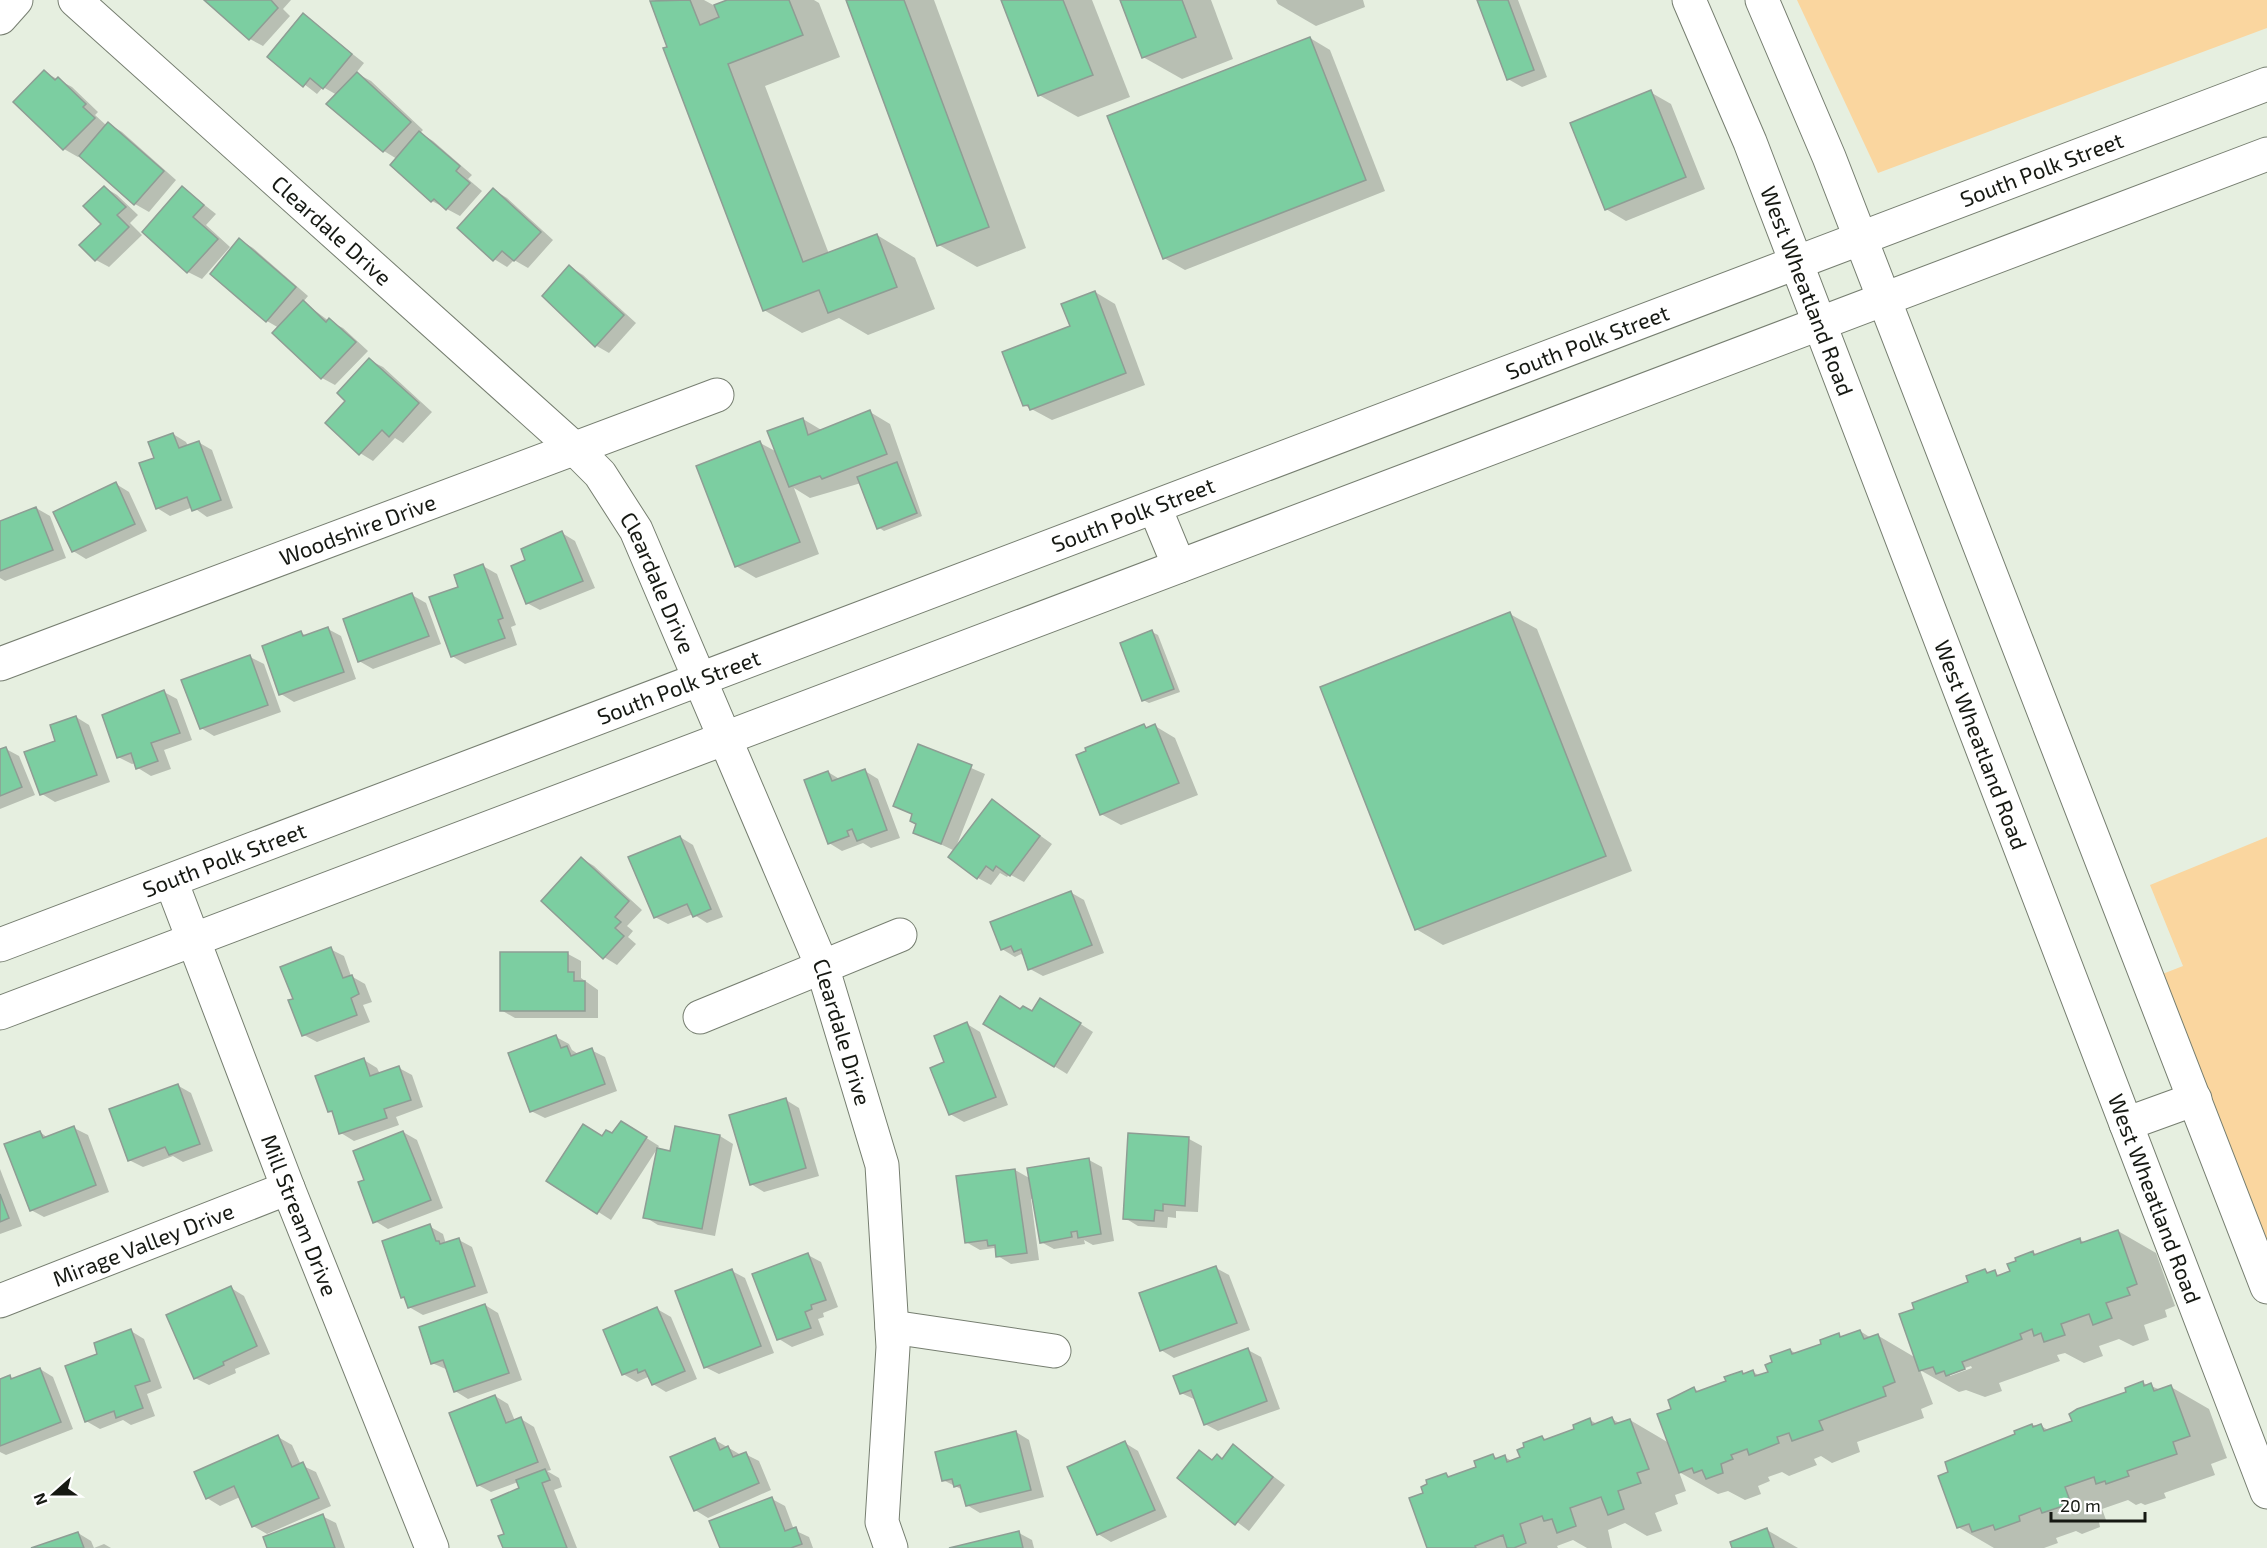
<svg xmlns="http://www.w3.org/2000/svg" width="2267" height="1548" font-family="'Exo 2',sans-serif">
  <rect width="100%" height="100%" fill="#e6efe0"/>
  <g fill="#fad69f">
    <polygon points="1797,0 2267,0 2267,28 1878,173"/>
    <polygon points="2267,837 2267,1259 2147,980 2183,966 2150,885"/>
  </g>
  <g fill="#0003" fill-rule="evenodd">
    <polygon points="206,0 291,0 283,9 290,16 263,46 250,39"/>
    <polygon points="656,0 704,0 715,6 731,0 814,0 819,3 840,57 765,86 829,254 877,235 915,258 935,309 868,335 839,318 802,333 764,310 652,2"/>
    <polygon points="847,0 934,0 1026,248 977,267 939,245"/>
    <polygon points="1003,0 1092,0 1130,97 1078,117 1039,95"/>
    <polygon points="1121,0 1211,0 1233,59 1182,79 1143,57"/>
    <polygon points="1276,0 1363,0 1365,7 1316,26 1278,4"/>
    <polygon points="1478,0 1518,0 1547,77 1522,87 1508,79"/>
    <polygon points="303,15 364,63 356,73 371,81 423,130 420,133 433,141 472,175 468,179 482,191 460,216 432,201 397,159 384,151 337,95 323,87 317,94 269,57"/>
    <polygon points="1310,38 1330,50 1385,191 1185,270 1164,258"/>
    <polygon points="44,72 72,87 98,112 95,115 107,126 109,124 122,132 176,180 149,212 135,204 80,154 78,157 64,149 15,102"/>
    <polygon points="1650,92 1671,104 1705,189 1626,221 1606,209"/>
    <polygon points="104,187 117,195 138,215 130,223 142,235 109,267 96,260 103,224"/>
    <polygon points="183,188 216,214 206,225 230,247 202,279 188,272 144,232"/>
    <polygon points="494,190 507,198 553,240 528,268 514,260 507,267 494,259"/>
    <polygon points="240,240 253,248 308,296 303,302 329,321 343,328 368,351 335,385 322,378 279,328 267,321"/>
    <polygon points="570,267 583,275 636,323 609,353 595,345"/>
    <polygon points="1095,292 1115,304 1145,385 1052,420 1024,405"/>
    <polygon points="369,360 383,367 432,412 403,443 395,438 373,461 360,453 348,401"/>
    <polygon points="870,412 890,424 922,516 884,531 878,527 861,483 810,498 794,488 819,554 756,578 736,566 760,443 777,452 803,419 823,431"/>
    <polygon points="173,434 186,442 188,446 198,442 212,450 233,508 207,517 193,507 170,516 157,508"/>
    <polygon points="116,484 129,492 147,531 86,559 73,551"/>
    <polygon points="36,508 50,516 66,558 5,581 0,578 0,522"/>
    <polygon points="562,533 575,541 595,588 540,610 527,603"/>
    <polygon points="483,566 497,574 516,625 511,627 517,645 465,664 452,656 460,587"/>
    <polygon points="412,595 426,603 441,644 373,669 359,661"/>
    <polygon points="1510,614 1537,629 1632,871 1443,945 1416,929"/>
    <polygon points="328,629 341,636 356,679 294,702 281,694 264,647 301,633 307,636"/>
    <polygon points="1152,632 1158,635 1180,692 1149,703 1143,700"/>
    <polygon points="250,657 264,664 281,712 214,736 201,728"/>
    <polygon points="164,692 177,699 192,740 164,750 171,769 151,776 138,768 136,763 132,764 118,757"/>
    <polygon points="76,717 89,725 110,782 55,802 42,794 57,742"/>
    <polygon points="1143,726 1148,729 1155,726 1175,738 1198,795 1121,825 1101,814"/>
    <polygon points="918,745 985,774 956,847 992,801 1052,844 1024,882 1009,874 1007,877 1000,873 991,885 978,878 955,851 915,832 918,824 914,815 895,806"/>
    <polygon points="6,749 19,756 35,795 0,809 0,751"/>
    <polygon points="865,771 878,779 900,838 871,848 863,843 842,851 829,843 828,772 841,780"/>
    <polygon points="680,837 693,845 723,917 707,923 693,914 668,924 655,917"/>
    <polygon points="581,858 594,866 642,910 627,926 633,931 628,937 636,944 617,965 604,957"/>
    <polygon points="1070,892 1084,900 1104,953 1043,976 1030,969 1025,957 1021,954 1015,957 1002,949"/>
    <polygon points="330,949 344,956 351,976 365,984 372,1002 363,1005 370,1022 317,1042 304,1035 295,999"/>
    <polygon points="568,954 581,961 581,978 598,990 598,1018 515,1018 501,1010"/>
    <polygon points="1054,1007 1093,1032 1067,1074 1054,1066 1021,1010 1033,1013"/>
    <polygon points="967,1024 980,1032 1008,1105 964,1122 950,1114 946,1063"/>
    <polygon points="556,1037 569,1044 572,1050 578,1054 591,1050 605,1057 617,1091 545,1118 531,1111"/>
    <polygon points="364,1060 377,1068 380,1074 399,1068 412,1075 423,1107 396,1117 399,1125 354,1141 341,1133 335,1114 329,1111"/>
    <polygon points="177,1085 191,1093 213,1151 183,1162 173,1156 143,1167 129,1160"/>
    <polygon points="786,1100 799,1108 819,1176 764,1192 751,1184"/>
    <polygon points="74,1128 88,1135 109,1192 44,1217 31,1210 40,1132 48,1138"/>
    <polygon points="676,1128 720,1136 733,1144 715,1236 658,1225 645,1217 671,1153"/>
    <polygon points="634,1130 659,1146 611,1220 548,1180 612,1135"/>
    <polygon points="403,1132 417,1140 443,1208 388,1229 375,1221 366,1181"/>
    <polygon points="1189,1139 1202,1146 1198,1212 1176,1211 1176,1218 1168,1217 1167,1228 1138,1226 1125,1218"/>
    <polygon points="1089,1160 1102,1167 1114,1241 1093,1245 1084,1240 1085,1244 1054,1249 1041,1242 1034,1198 1031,1199 1039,1260 1011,1264 998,1256 997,1250 994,1248 980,1250 966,1242 1015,1170 1031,1179"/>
    <polygon points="0,1169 22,1226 0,1234"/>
    <polygon points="429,1226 443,1234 446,1244 459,1240 472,1247 488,1293 423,1315 409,1307 407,1299 402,1297"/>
    <path d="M2118,1231L2156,1253L2175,1306L2165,1310L2167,1317L2144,1325L2149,1340L2133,1346L2119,1339L2099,1346L2103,1356L2084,1363L2065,1353L2057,1355L2060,1361L1999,1383L2002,1391L1985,1397L1966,1390L1959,1392L1920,1370L1933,1404L1921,1409L1924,1418L1857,1442L1860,1452L1832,1463L1821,1456L1814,1459L1817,1465L1789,1476L1782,1472L1768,1477L1770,1481L1758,1486L1761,1494L1745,1500L1728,1491L1718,1494L1679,1472L1686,1491L1675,1495L1678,1504L1655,1513L1662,1531L1647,1536L1625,1523L1608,1530L1612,1548H1587L1573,1540L1557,1546L1558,1548H1428L1425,1494L1446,1474L1451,1478L1478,1468L1493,1456L1499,1459L1504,1457L1512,1461L1522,1458L1542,1437L1547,1440L1576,1430L1590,1420L1597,1424L1612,1419L1621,1424L1630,1420L1669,1443L1673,1410L1678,1395L1694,1389L1700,1392L1728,1382L1742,1372L1746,1374L1753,1372L1760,1376L1769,1372L1790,1350L1797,1354L1823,1345L1838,1335L1843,1337L1860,1331L1871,1338L1877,1335L1916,1358V1309L1970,1283L1985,1271L2002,1276L2012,1272L2033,1252L2037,1255L2080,1240L2086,1243ZM1971,1366L1972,1368L1950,1376V1373Z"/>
    <polygon points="808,1255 821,1262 838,1307 823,1313 824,1317 818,1319 824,1335 792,1347 779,1339 754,1275"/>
    <polygon points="1216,1268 1229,1275 1250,1330 1174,1358 1161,1350"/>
    <polygon points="732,1271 745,1278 774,1353 719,1374 705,1367"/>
    <polygon points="231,1288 244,1296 270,1354 235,1369 236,1373 209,1385 195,1378"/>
    <polygon points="485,1305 498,1313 522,1380 468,1399 455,1391 448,1370 432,1363"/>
    <polygon points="657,1309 671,1317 697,1379 666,1392 653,1384 648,1377 637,1382 623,1374"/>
    <polygon points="131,1331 144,1339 162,1388 147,1394 155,1416 131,1425 123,1420 100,1429 86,1421 99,1355"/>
    <polygon points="1248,1350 1261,1357 1280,1409 1218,1431 1205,1424 1196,1400 1181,1393"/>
    <polygon points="40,1369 53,1377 73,1429 6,1455 0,1452 0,1380 10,1377 15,1379"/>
    <polygon points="2143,1383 2161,1390 2171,1387 2209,1409 2227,1458 2211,1464 2215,1475 2164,1493 2166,1498 2145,1505 2141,1503 2136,1505 2128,1500 2102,1509 2106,1520 2099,1522 2100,1527 2082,1534 2076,1531 2056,1538 2058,1543 2044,1548 1994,1548 1958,1527 2017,1435 2032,1425 2041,1426 2050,1431 2074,1422"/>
    <polygon points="495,1396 508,1404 515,1421 521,1419 534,1427 551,1470 547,1471 559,1478 562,1487 554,1490 577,1548 505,1548 506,1535 521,1489 518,1482 491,1492 478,1485"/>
    <polygon points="1016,1432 1029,1440 1044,1497 980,1513 967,1505 963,1490 943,1480"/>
    <polygon points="278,1437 292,1445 301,1465 316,1472 331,1506 267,1534 253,1526 240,1497 220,1506 207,1498"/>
    <polygon points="715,1440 741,1455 745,1454 759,1461 771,1490 708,1518 695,1510"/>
    <polygon points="1125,1443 1138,1451 1167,1517 1111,1542 1098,1534"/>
    <polygon points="1233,1446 1285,1485 1249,1531 1179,1478 1199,1452 1214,1461 1223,1460"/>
    <polygon points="772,1499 785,1506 794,1530 809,1537 813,1548 721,1548"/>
    <polygon points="322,1516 336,1523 345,1548 269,1548"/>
    <polygon points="1767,1530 1798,1548 1734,1548"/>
    <polygon points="78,1533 91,1541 94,1548 35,1548"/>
    <polygon points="1019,1533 1032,1540 1034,1548 956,1548"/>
    <polygon points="104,1544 111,1548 94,1548"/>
  </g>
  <g fill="#7ccea1" stroke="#8e9d94" stroke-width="1.5">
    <polygon points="204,0 271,0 278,8 249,40"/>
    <polygon points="690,0 700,25 719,17 714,5 727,0 789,0 803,35 728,64 803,262 877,234 897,287 828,313 819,290 763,311 663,48 667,47 650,1"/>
    <polygon points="846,0 904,0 989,227 937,246"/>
    <polygon points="1001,0 1063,0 1093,75 1038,96"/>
    <polygon points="1120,0 1182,0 1196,37 1142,58"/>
    <polygon points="1477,0 1508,0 1534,70 1507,80"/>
    <polygon points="303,13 352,54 323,89 310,78 303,87 267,57"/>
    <polygon points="1310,37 1366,180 1163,259 1107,116"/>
    <polygon points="44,70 55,80 58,77 86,104 83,107 95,118 63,150 13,102"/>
    <polygon points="357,72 411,122 383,152 326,104"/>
    <polygon points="1651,90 1686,177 1605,210 1570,123"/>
    <polygon points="108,122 164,171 134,205 79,156"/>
    <polygon points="419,131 460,166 456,171 470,183 446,210 434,199 431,202 390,165"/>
    <polygon points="104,186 126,207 117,215 129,227 95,261 79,245 101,224 83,206"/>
    <polygon points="182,186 204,205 193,217 218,239 187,273 142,232"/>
    <polygon points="493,188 541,232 514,261 502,251 493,261 457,228"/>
    <polygon points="239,238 296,287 266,322 210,274"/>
    <polygon points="569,265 624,315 595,347 542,296"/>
    <polygon points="1095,291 1126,373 1030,410 1028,405 1023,406 1002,352 1070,326 1061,304"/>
    <polygon points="303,300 326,322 329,318 356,342 321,379 272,333"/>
    <polygon points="369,358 419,403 389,437 382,430 359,455 325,423 345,401 337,393"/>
    <polygon points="870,410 887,454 822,479 820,476 789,487 767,431 803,418 808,435"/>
    <polygon points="173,433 179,448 199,441 221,500 192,511 187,497 156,509 139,463 154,458 148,442"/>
    <polygon points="760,441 800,542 735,567 696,466"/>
    <polygon points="897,462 917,513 877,529 857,477"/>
    <polygon points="116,482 135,524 72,552 53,512"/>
    <polygon points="36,507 53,550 0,571 0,521"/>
    <polygon points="562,531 583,581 526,604 511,566 525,560 521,549"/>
    <polygon points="483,564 503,618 498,620 505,638 451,657 429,597 458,587 454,575"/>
    <polygon points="412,593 429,636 358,662 343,619"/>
    <polygon points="1510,612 1606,856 1415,930 1320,687"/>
    <polygon points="328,627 344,672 279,695 262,646 301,631 303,636"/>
    <polygon points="1152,630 1174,689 1142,701 1120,643"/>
    <polygon points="250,655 268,705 200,729 181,680"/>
    <polygon points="164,690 180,733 151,743 158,761 136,769 131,753 117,758 102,715"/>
    <polygon points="76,716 97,775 40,795 24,752 55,741 50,725"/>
    <polygon points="1144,724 1146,728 1155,724 1179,783 1100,815 1076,755 1086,751 1085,748"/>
    <polygon points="918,744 972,765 941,844 913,833 916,824 910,821 912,814 893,806"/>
    <polygon points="6,747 22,787 0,796 0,749"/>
    <polygon points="865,769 887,830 857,841 852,829 847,831 849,836 828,844 804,780 828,771 832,781"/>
    <polygon points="992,799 1040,836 1010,876 996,866 993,871 986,866 977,879 948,857"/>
    <polygon points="680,836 711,909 693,917 687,904 654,918 628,857"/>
    <polygon points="581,857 629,901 615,917 621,922 615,928 624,936 603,959 541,901"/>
    <polygon points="1071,891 1092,945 1028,970 1021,949 1014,952 1011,946 1001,950 990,922"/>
    <polygon points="331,947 343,978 352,975 359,994 351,998 357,1015 302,1036 288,1000 293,999 280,967"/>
    <polygon points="500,952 568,952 568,972 574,972 574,981 585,981 585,1011 500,1011"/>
    <polygon points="1000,996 1020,1009 1023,1006 1032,1011 1040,998 1081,1023 1054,1067 983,1024"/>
    <polygon points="967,1022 996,1097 949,1115 930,1068 944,1062 934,1036"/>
    <polygon points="556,1035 561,1048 567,1046 571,1056 592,1048 605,1084 530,1112 508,1053"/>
    <polygon points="364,1058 370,1076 399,1066 411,1100 384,1109 387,1118 339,1134 332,1111 328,1112 315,1076"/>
    <polygon points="178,1084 200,1144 169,1155 165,1147 128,1161 109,1109"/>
    <polygon points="786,1098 806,1168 750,1185 729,1115"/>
    <polygon points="621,1121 647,1137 597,1214 546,1181 583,1124 602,1136 606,1130 612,1133"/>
    <polygon points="74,1126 96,1185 30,1211 4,1144 40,1131 43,1138"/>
    <polygon points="675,1126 720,1135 702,1229 643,1218 657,1148 670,1151"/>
    <polygon points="403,1131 431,1200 373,1223 358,1182 364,1180 353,1151"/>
    <polygon points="1128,1133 1189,1137 1185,1206 1163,1204 1163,1211 1155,1210 1154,1221 1123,1219"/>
    <polygon points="1089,1158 1101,1234 1078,1238 1077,1231 1071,1232 1072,1237 1040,1243 1027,1168"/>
    <polygon points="1015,1169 1027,1253 996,1257 995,1245 988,1246 987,1240 965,1243 956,1176"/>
    <polygon points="0,1194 9,1218 0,1222"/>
    <polygon points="430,1224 436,1241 439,1241 440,1244 459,1238 475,1286 408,1308 404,1297 401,1298 382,1241"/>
    <polygon points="2118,1230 2137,1284 2127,1288 2130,1295 2106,1303 2112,1318 2093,1325 2089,1314 2061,1324 2065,1335 2044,1342 2041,1333 2034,1336 2032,1329 2020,1334 2022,1339 1962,1362 1965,1369 1946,1376 1944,1371 1936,1374 1933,1367 1919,1371 1899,1314 1914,1309 1912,1303 1968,1282 1966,1276 1985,1269 1987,1273 1995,1270 1997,1276 2010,1271 2007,1264 2016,1261 2015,1258 2033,1251 2034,1255 2080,1238 2081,1243"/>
    <polygon points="808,1253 826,1300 811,1305 812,1309 805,1312 811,1328 777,1340 752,1274"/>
    <polygon points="1216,1266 1237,1323 1160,1351 1139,1293"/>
    <polygon points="732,1269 761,1346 704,1368 675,1291"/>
    <polygon points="231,1286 257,1346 223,1362 224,1365 194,1379 166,1315"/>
    <polygon points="485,1304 509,1373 454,1392 443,1360 431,1364 419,1327"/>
    <polygon points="657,1307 685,1371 652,1385 645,1370 638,1373 637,1369 622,1375 603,1330"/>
    <polygon points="131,1329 150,1381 135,1386 143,1408 116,1418 114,1411 85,1422 65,1366 97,1354 94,1343"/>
    <polygon points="1860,1330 1864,1339 1878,1334 1895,1382 1883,1387 1886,1396 1819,1421 1823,1430 1792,1441 1789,1433 1777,1437 1779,1443 1749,1455 1747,1449 1731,1455 1733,1459 1721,1464 1723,1473 1706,1479 1702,1470 1694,1473 1692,1468 1679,1473 1657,1414 1671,1409 1668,1400 1694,1387 1696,1392 1726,1381 1724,1377 1742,1371 1743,1374 1753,1370 1755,1376 1768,1372 1765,1365 1772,1362 1770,1356 1790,1349 1792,1354 1821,1344 1820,1340 1839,1333 1840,1337"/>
    <polygon points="1248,1348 1267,1401 1204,1425 1191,1390 1180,1394 1173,1376"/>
    <polygon points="40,1368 61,1422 0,1446 0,1379 10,1375 11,1379"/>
    <polygon points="2143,1381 2144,1386 2151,1383 2154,1391 2171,1385 2190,1436 2173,1442 2177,1454 2127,1471 2129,1476 2106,1484 2105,1481 2096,1484 2094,1477 2065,1487 2069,1498 2061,1501 2063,1506 2042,1513 2040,1508 2019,1516 2020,1521 1995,1530 1993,1525 1972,1532 1969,1524 1957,1528 1938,1476 1948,1472 1945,1462 2015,1434 2014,1431 2032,1424 2033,1427 2041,1424 2044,1431 2072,1421 2069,1414 2077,1409 2126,1392 2125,1388"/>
    <polygon points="495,1395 506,1423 521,1417 538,1462 477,1486 449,1413"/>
    <polygon points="1612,1417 1615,1424 1630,1419 1649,1469 1637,1473 1641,1483 1618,1491 1624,1509 1608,1515 1601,1497 1570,1508 1576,1526 1557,1533 1552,1519 1544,1521 1542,1516 1520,1524 1526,1543 1514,1548 1507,1548 1503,1535 1475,1546 1476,1548 1427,1548 1409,1498 1423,1493 1421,1487 1427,1484 1426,1480 1446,1473 1448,1477 1476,1467 1474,1461 1493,1454 1495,1459 1505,1455 1507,1462 1520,1457 1517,1450 1524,1447 1523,1443 1542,1436 1544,1440 1574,1429 1573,1425 1590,1418 1592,1425"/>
    <polygon points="1016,1431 1031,1490 966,1506 960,1485 954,1487 952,1479 942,1481 935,1452"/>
    <polygon points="278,1435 292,1467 303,1462 319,1498 252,1527 234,1486 206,1499 194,1472"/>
    <polygon points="715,1438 720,1450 728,1446 733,1457 746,1452 759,1483 694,1511 670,1457"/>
    <polygon points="1125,1441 1155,1510 1097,1535 1067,1467"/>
    <polygon points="1233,1444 1273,1477 1235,1525 1177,1478 1199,1450 1212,1460 1217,1454 1222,1459"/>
    <polygon points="545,1469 550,1480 542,1483 567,1548 503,1548 498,1536 504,1534 491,1500 519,1488 516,1480"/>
    <polygon points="772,1497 785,1531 796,1527 802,1544 791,1548 720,1548 709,1521"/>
    <polygon points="323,1514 335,1548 267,1548 263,1537"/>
    <polygon points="1767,1528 1774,1548 1732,1548 1730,1542"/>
    <polygon points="1019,1531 1023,1548 949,1548"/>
    <polygon points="78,1532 84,1548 31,1548"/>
  </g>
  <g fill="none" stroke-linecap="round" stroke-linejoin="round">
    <defs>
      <g id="minor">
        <path id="s1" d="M75,0L575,449L600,474L636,530L822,966L882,1165L893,1347L882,1522L891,1548"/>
        <polyline points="0,18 16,0"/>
        <path id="s2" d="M0,664L717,395"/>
        <path id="s3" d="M171,881L288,1188L432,1548"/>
        <polyline points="700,1017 900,935"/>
        <path id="s4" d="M0,1301L288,1188"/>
        <polyline points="892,1327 1054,1351"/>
      </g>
      <g id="major">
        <path id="s5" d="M1689,0L1750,142L2267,1492"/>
        <polyline points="1762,0 1829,157 2267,1287"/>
        <polyline points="1155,508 1179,566"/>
        <path id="s6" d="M0,945L2267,84"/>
        <polyline points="0,1013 2267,154"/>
        <polyline points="2126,1124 2195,1099"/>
      </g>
    </defs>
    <use href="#minor" stroke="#767e70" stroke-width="35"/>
    <use href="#major" stroke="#767e70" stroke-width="35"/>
    <use href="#minor" stroke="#fff" stroke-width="33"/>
    <use href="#major" stroke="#fff" stroke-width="33"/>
  </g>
  <g text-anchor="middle" stroke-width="4.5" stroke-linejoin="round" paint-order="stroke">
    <g font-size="22" fill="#161913" stroke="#fff">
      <text dy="8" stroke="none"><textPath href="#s6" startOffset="2184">South Polk Street</textPath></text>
      <text dy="8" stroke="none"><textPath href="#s1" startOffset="345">Cleardale Drive</textPath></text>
      <text dy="8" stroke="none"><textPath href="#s5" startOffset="314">West Wheatland Road</textPath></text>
      <text dy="8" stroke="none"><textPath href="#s6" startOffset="1698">South Polk Street</textPath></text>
      <text dy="8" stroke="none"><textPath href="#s6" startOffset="1212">South Polk Street</textPath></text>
      <text dy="8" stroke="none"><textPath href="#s2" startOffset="382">Woodshire Drive</textPath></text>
      <text dy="8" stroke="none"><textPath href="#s1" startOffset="831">Cleardale Drive</textPath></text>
      <text dy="8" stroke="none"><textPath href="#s6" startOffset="726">South Polk Street</textPath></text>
      <text dy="8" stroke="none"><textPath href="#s5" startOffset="800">West Wheatland Road</textPath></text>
      <text dy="8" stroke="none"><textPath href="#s6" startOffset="240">South Polk Street</textPath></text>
      <text dy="8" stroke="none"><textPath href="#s1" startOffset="1317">Cleardale Drive</textPath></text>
      <text dy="8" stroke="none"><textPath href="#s5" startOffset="1286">West Wheatland Road</textPath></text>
      <text dy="8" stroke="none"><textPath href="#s3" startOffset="358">Mill Stream Drive</textPath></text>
      <text dy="8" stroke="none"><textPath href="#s4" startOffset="154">Mirage Valley Drive</textPath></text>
    </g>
  </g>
  <g transform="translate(54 1494) rotate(249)" stroke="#ffffff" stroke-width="4.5" paint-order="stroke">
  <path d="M0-4.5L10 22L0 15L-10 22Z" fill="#161913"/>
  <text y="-9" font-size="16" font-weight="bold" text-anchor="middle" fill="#161913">N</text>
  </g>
  <path d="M2051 1512v9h94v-9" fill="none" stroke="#161913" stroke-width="3"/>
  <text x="2060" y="1512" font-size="18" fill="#161913" stroke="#ffffff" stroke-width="4.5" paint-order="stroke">20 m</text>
</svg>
